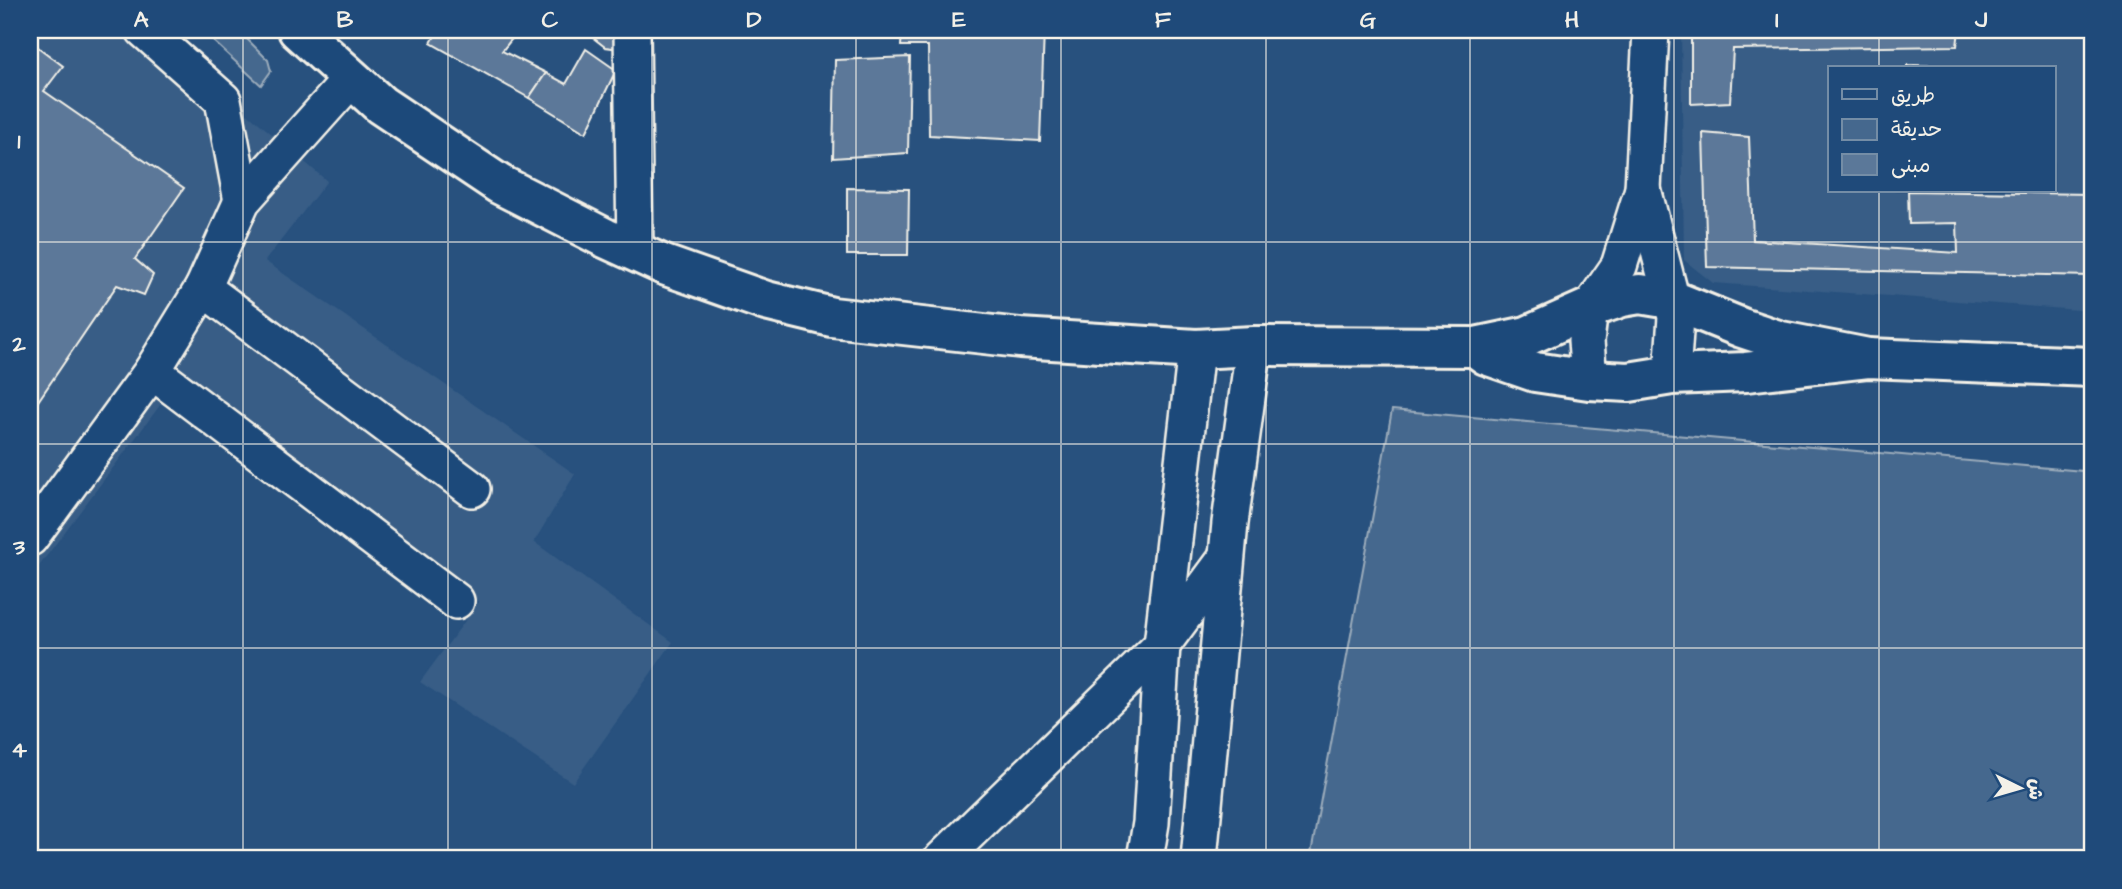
<svg xmlns="http://www.w3.org/2000/svg" width="2122" height="889" font-family="'Architects Daughter','Playpen Sans Arabic',sans-serif">
  <rect width="100%" height="100%" fill="#28517e"/>
  <filter id="ink" filterUnits="userSpaceOnUse"><feTurbulence type="fractalNoise" baseFrequency=".0143" numOctaves="2"/><feDisplacementMap in="SourceGraphic" scale="14" xChannelSelector="R" yChannelSelector="G"/><feConvolveMatrix kernelMatrix="1 2 1 2 8 2 1 2 1" color-interpolation-filters="sRGB"/></filter>
  <g filter="url(#ink)">
    <g fill="#375d86" fill-rule="evenodd">
      <polygon points="30,30 150,30 327,181 265,261 575,474 534,542 673,642 573,783 420,682 479,602 164,400 30,578"/>
      <path d="M1681,30H2092V311L1713,283L1684,260ZM1830,68H2054V191H1830Z"/>
    </g>
    <g fill="#45688e" stroke="#9cacbb" stroke-width="2">
      <polygon points="201,30 238,30 268,60 271,71 261,85"/>
      <polygon points="1392,410 2083,471 2092,479 2092,859 1310,859"/>
    </g>
    <g fill="#5b7899" stroke="#f4f1e8" stroke-width="2">
      <polygon points="438,30 519,30 502,51 546,73 529,98 431,43"/>
      <polygon points="536,30 617,30 620,49 605,47 592,37"/>
      <polygon points="902,30 1044,30 1040,141 929,135 928,46 901,46"/>
      <polygon points="1691,30 1959,30 1957,46 1733,49 1730,102 1691,104"/>
      <polygon points="30,41 63,66 44,91 184,188 135,259 153,275 144,295 117,285 30,413"/>
      <polygon points="586,49 616,70 586,133 529,98 546,73 566,84"/>
      <polygon points="910,57 908,153 833,158 835,60"/>
      <polygon points="1907,65 1952,66 1952,68 1907,68"/>
      <polygon points="1703,133 1749,137 1753,240 1958,253 1957,223 1909,224 1908,191 2092,194 2092,276 1707,267"/>
      <polygon points="847,188 909,189 908,255 847,255"/>
    </g>
    <g fill="none" stroke-linecap="round" stroke-linejoin="round">
      <defs>
        <g id="minor">
          <polyline points="144,30 223,100 242,201"/>
          <polyline points="632,30 635,252"/>
          <polyline points="1643,189 1676,317 1672,375"/>
          <polyline points="203,288 242,201 351,79"/>
          <polyline points="152,371 456,601"/>
          <polyline points="1589,380 1586,341 1590,308 1619,266 1643,189 1651,30"/>
          <polyline points="30,538 152,371 203,288 472,489"/>
          <polyline points="942,859 1162,645 1225,560"/>
          <polyline points="1145,859 1151,823 1162,645 1196,349"/>
          <polyline points="1199,859 1230,523 1254,346"/>
        </g>
        <g id="major">
          <polyline points="298,30 381,105 499,184 605,238 664,265 766,301 832,317 1020,338 1196,349 1254,346 1475,347 1527,336 1590,308 1622,297 1640,294 1670,299 1742,328 1781,341 1868,358"/>
          <polyline points="1475,347 1486,355 1535,372 1589,380 1629,382 1672,375 1746,372 1868,358 2092,367"/>
        </g>
      </defs>
      <use href="#minor" stroke="#f4f1e8" stroke-width="40"/>
      <use href="#major" stroke="#f4f1e8" stroke-width="44"/>
      <use href="#minor" stroke="#1f4a7a" stroke-width="35"/>
      <use href="#major" stroke="#1f4a7a" stroke-width="38"/>
    </g>
  </g>
  <path fill="none" stroke="#f4f1e8" stroke-width="2" stroke-opacity="0.55" d="M243,30V859M448,30V859M652,30V859M856,30V859M1061,30V859M1266,30V859M1470,30V859M1674,30V859M1879,30V68M1879,191V859M30,242H2092M30,444H2092M30,648H2092"/>
  <rect width="2122" height="889" fill="none" stroke="#1f4a7a" stroke-width="77"/>
  <rect x="1828" y="66" width="228" height="126" fill="#1f4a7a" stroke="#748da6" stroke-width="2"/>
  <rect x="1842" y="89" width="35" height="10" fill="#1f4a7a" stroke="#748da6" stroke-width="2"/>
  <text x="1891" y="102" font-size="21" fill="#f4f1e8">طريق</text>
  <rect x="1842" y="119" width="35" height="21" fill="#45688e" stroke="#748da6" stroke-width="2"/>
  <text x="1891" y="136" font-size="21" fill="#f4f1e8">حديقة</text>
  <rect x="1842" y="154" width="35" height="21" fill="#5b7899" stroke="#748da6" stroke-width="2"/>
  <text x="1891" y="172" font-size="21" fill="#f4f1e8">مبنى</text>
  <g transform="translate(2020 788) rotate(95)" stroke="#1f4a7a" stroke-width="5" paint-order="stroke">
  <path d="M0-5L12 26L0 18L-12 26Z" fill="#f4f1e8"/>
  <text y="-10" font-size="19" font-weight="bold" text-anchor="middle" fill="#f4f1e8">ش</text>
  </g>
  <rect x="38" y="38" width="2046" height="812" fill="none" stroke="#f4f1e8" stroke-width="2.5"/>
  <g font-size="23" text-anchor="middle" font-weight="bold" fill="#f4f1e8">
    <text x="141" y="27">A</text>
    <text x="345" y="27">B</text>
    <text x="550" y="27">C</text>
    <text x="754" y="27">D</text>
    <text x="959" y="27">E</text>
    <text x="1163" y="27">F</text>
    <text x="1368" y="27">G</text>
    <text x="1572" y="27">H</text>
    <text x="1777" y="27">I</text>
    <text x="1981" y="27">J</text>
    <text x="19" y="148">1</text>
    <text x="19" y="351">2</text>
    <text x="19" y="554">3</text>
    <text x="19" y="757">4</text>
  </g>
</svg>
